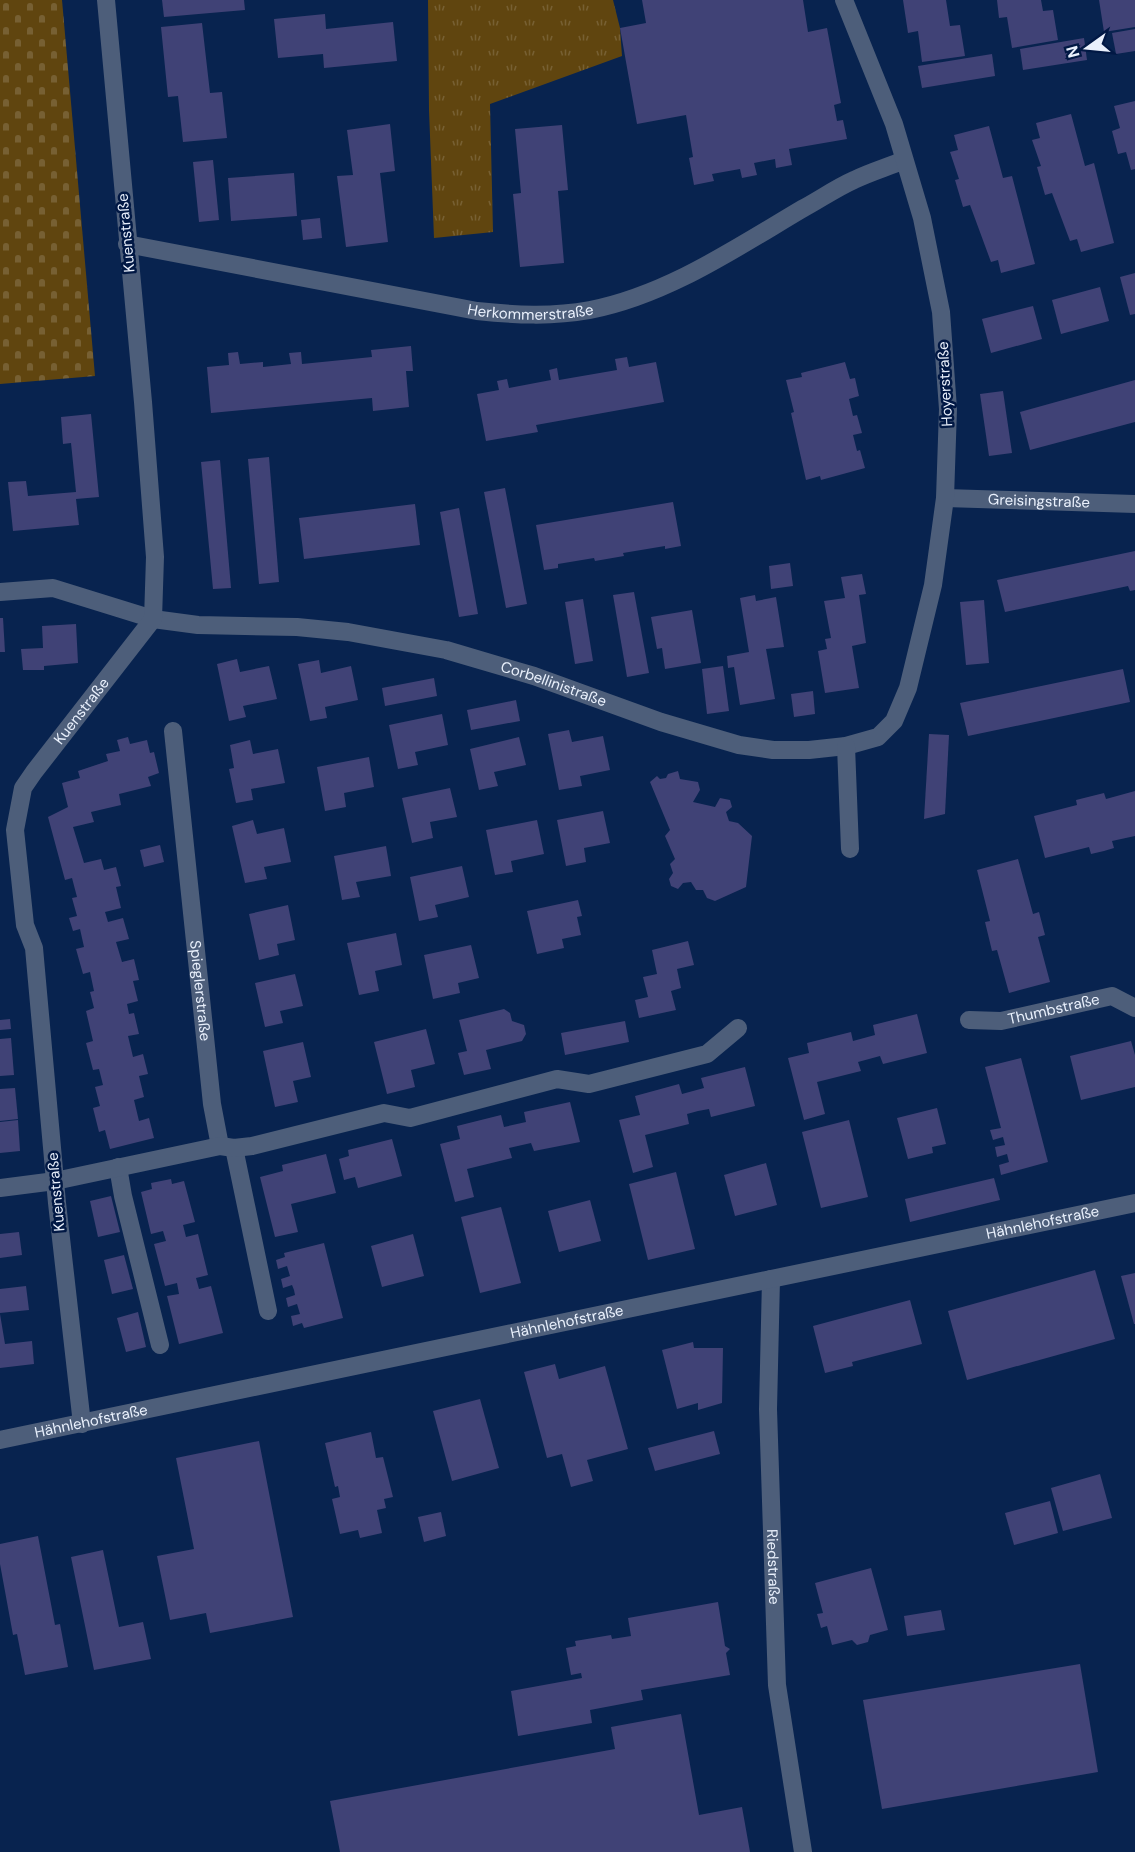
<svg xmlns="http://www.w3.org/2000/svg" width="1135" height="1852" font-family="'DM Sans',sans-serif">
  <defs>
    <pattern id="cemetery-stones" width="16" height="16" patternUnits="userSpaceOnUse" patternTransform="scale(1.5)"><rect width="16" height="16" fill="#60450f"/><path d="M2 7V4a2 2 0 0 1 4 0v3zM10 15v-3a2 2 0 0 1 4 0v3z" fill="#776033"/></pattern>
    <pattern id="park-tufts" width="24" height="20" patternUnits="userSpaceOnUse" patternTransform="scale(1.5)"><rect width="24" height="20" fill="#60450f"/><path d="M3 7l-1-3M5 7V3M7 7l1-3M15 17l-1-3M17 17v-4M19 17l1-3" fill="none" stroke="#776033"/></pattern>
  </defs>
  <rect width="100%" height="100%" fill="#08234f"/>
  <polygon fill="url(#cemetery-stones)" points="0,0 62,0 95,376 0,384"/>
  <polygon fill="url(#park-tufts)" points="428,0 613,0 620,28 622,56 490,104 493,232 434,238 429,110"/>
  <g fill="#404276">
    <polygon points="162,0 244,0 245,10 164,17"/>
    <polygon points="642,0 803,0 808,32 827,28 841,103 834,105 837,121 843,120 847,139 789,149 792,165 776,168 775,159 754,163 757,175 742,178 740,169 712,174 714,181 694,185 689,158 693,157 686,115 637,124 620,28 646,23"/>
    <polygon points="903,0 946,0 950,26 960,25 965,56 922,62 918,31 908,33"/>
    <polygon points="997,0 1041,0 1043,11 1053,10 1058,40 1012,48 1007,17 999,18"/>
    <polygon points="1099,0 1135,0 1135,27 1104,32"/>
    <polygon points="325,14 326,29 393,22 397,61 324,68 323,54 278,58 274,19"/>
    <polygon points="202,23 210,93 222,92 227,138 183,142 178,96 168,97 161,27"/>
    <polygon points="1135,29 1135,51 1116,54 1112,33"/>
    <polygon points="1084,38 1087,60 1023,70 1020,49"/>
    <polygon points="992,54 995,76 922,88 918,66"/>
    <polygon points="1135,101 1135,169 1131,170 1126,152 1118,154 1112,131 1120,128 1114,106"/>
    <polygon points="1071,114 1085,166 1094,163 1114,243 1081,252 1077,239 1070,241 1052,193 1045,195 1037,167 1041,166 1032,140 1040,138 1036,123"/>
    <polygon points="390,124 395,171 380,173 388,242 346,247 337,176 353,175 347,130"/>
    <polygon points="562,125 568,190 558,191 564,263 520,267 513,194 521,193 515,129"/>
    <polygon points="989,126 1003,178 1012,176 1035,264 1001,273 998,260 991,262 970,205 963,207 955,180 959,179 950,152 958,150 954,135"/>
    <polygon points="213,160 219,220 199,222 193,162"/>
    <polygon points="294,173 297,216 231,221 228,178"/>
    <polygon points="320,218 322,238 303,240 301,220"/>
    <polygon points="1135,273 1135,314 1130,315 1120,277"/>
    <polygon points="1100,287 1109,321 1061,334 1052,300"/>
    <polygon points="1033,306 1042,339 991,353 982,319"/>
    <polygon points="411,346 413,371 406,371 409,407 373,411 372,398 211,413 207,367 229,365 228,353 238,352 240,364 263,362 263,367 291,364 289,353 301,352 302,364 372,357 371,350"/>
    <polygon points="627,357 629,367 656,362 664,402 536,425 538,432 486,441 477,394 499,390 497,381 507,379 509,388 551,380 549,370 557,368 559,380 617,370 615,359"/>
    <polygon points="845,362 850,379 855,378 859,396 849,399 853,416 857,415 862,433 853,435 857,451 860,450 865,468 821,480 820,476 806,480 791,413 794,412 786,380 802,377 801,373"/>
    <polygon points="1135,380 1135,422 1030,450 1020,412"/>
    <polygon points="1003,391 1012,453 989,456 980,394"/>
    <polygon points="91,414 99,497 76,499 79,525 13,531 8,482 26,481 28,496 76,492 71,443 63,444 61,417"/>
    <polygon points="269,457 279,582 259,584 248,459"/>
    <polygon points="220,460 231,588 213,589 201,462"/>
    <polygon points="505,488 527,604 506,608 484,492"/>
    <polygon points="673,502 681,546 665,549 665,546 623,553 624,556 595,561 594,558 558,564 558,568 544,570 536,525"/>
    <polygon points="415,504 420,545 304,559 299,518"/>
    <polygon points="459,508 478,614 459,617 440,512"/>
    <polygon points="1135,551 1135,590 1130,591 1128,586 1005,612 997,580"/>
    <polygon points="790,563 793,586 771,589 769,566"/>
    <polygon points="862,574 866,594 859,595 866,643 852,646 859,688 825,693 818,651 827,649 825,639 831,638 824,601 845,598 841,577"/>
    <polygon points="634,592 649,673 627,677 613,595"/>
    <polygon points="755,595 756,601 776,597 784,647 766,649 775,699 740,705 734,667 728,668 727,656 749,652 740,598"/>
    <polygon points="583,599 593,661 575,664 565,602"/>
    <polygon points="984,600 989,663 966,665 960,602"/>
    <polygon points="692,610 701,663 665,669 662,648 657,649 651,617"/>
    <polygon points="0,618 3,618 5,652 0,652"/>
    <polygon points="76,624 78,663 44,666 44,670 23,670 21,649 43,648 42,626"/>
    <polygon points="237,659 240,672 269,666 277,699 243,706 246,717 229,721 217,664"/>
    <polygon points="319,660 321,673 351,666 358,700 325,707 327,718 310,721 298,664"/>
    <polygon points="723,666 729,711 707,714 702,669"/>
    <polygon points="1123,669 1130,702 968,736 960,703"/>
    <polygon points="434,678 437,696 385,706 382,688"/>
    <polygon points="813,691 815,714 794,717 791,694"/>
    <polygon points="516,700 520,721 471,730 467,710"/>
    <polygon points="442,714 448,745 415,752 418,765 398,769 389,725"/>
    <polygon points="569,730 572,742 603,736 610,770 580,776 582,786 559,790 548,734"/>
    <polygon points="929,734 949,735 945,814 924,819"/>
    <polygon points="128,737 130,744 147,740 150,753 154,752 159,773 148,777 151,786 119,794 121,805 91,812 94,822 73,827 84,863 101,859 104,870 116,867 121,886 116,887 121,908 105,912 108,922 123,918 129,939 116,942 122,962 134,959 139,980 133,981 138,1001 127,1004 129,1014 134,1013 139,1034 128,1036 133,1057 143,1054 148,1074 139,1076 144,1097 134,1100 139,1121 149,1118 154,1138 110,1149 105,1130 99,1132 93,1108 100,1106 95,1087 103,1085 99,1069 93,1070 86,1043 93,1041 86,1011 94,1008 90,992 94,991 90,972 83,974 76,949 84,947 80,929 73,931 69,918 77,916 72,898 77,897 72,878 65,880 48,817 68,807 62,783 80,778 78,771 108,761 106,754 120,751 117,740"/>
    <polygon points="519,737 526,765 494,772 498,786 479,790 470,749"/>
    <polygon points="250,740 253,754 278,749 285,783 251,789 253,800 236,803 229,769 234,768 230,745"/>
    <polygon points="369,757 374,787 344,793 346,807 325,811 317,767"/>
    <polygon points="678,771 680,779 698,782 700,790 693,802 715,807 720,798 730,800 732,807 726,812 729,821 738,823 752,836 746,887 715,901 707,898 703,890 696,890 691,882 683,883 678,889 671,886 669,879 673,873 670,864 675,859 665,836 670,830 650,782 657,776 660,779 666,778 668,774"/>
    <polygon points="450,788 457,817 430,822 433,838 412,843 402,798"/>
    <polygon points="1135,791 1135,836 1112,841 1114,848 1104,851 1091,854 1089,847 1045,858 1034,816 1077,805 1076,800 1104,793 1106,799"/>
    <polygon points="603,811 610,843 584,848 586,862 566,866 557,820"/>
    <polygon points="253,820 257,834 284,828 291,862 264,867 267,879 245,883 232,826"/>
    <polygon points="537,820 544,854 511,861 513,872 495,875 486,830"/>
    <polygon points="160,845 164,862 144,867 140,850"/>
    <polygon points="386,846 391,876 356,882 360,897 342,900 334,856"/>
    <polygon points="1018,859 1033,914 1039,912 1045,935 1038,937 1050,982 1009,993 997,950 992,951 985,922 990,921 977,870"/>
    <polygon points="462,866 469,897 435,905 438,917 419,921 410,877"/>
    <polygon points="578,900 582,916 577,917 581,935 562,939 564,948 537,954 527,911"/>
    <polygon points="288,905 295,940 277,944 279,955 259,960 249,914"/>
    <polygon points="396,933 402,965 375,971 379,991 359,995 347,943"/>
    <polygon points="688,941 694,965 677,969 681,988 671,991 676,1010 639,1018 635,1000 648,997 643,977 657,974 652,950"/>
    <polygon points="471,945 479,978 458,983 460,993 433,999 424,955"/>
    <polygon points="295,974 303,1006 280,1011 283,1023 265,1027 255,983"/>
    <polygon points="504,1009 510,1013 512,1021 524,1025 526,1034 522,1041 486,1050 491,1069 464,1075 458,1053 467,1051 459,1020"/>
    <polygon points="917,1014 927,1053 883,1064 880,1056 858,1062 861,1071 817,1082 825,1114 804,1120 788,1058 809,1053 807,1043 851,1032 853,1041 875,1035 873,1025"/>
    <polygon points="10,1019 11,1029 0,1030 0,1020"/>
    <polygon points="625,1021 629,1042 565,1055 561,1033"/>
    <polygon points="426,1029 435,1064 411,1070 415,1087 387,1094 374,1042"/>
    <polygon points="11,1038 14,1075 0,1076 0,1039"/>
    <polygon points="1131,1041 1135,1055 1135,1087 1081,1100 1070,1056"/>
    <polygon points="303,1042 311,1077 293,1081 298,1102 275,1107 263,1051"/>
    <polygon points="1021,1058 1048,1162 1001,1175 999,1165 1009,1162 1007,1154 997,1157 995,1147 1005,1145 1003,1137 993,1140 990,1130 1001,1128 985,1067"/>
    <polygon points="745,1067 755,1106 711,1117 709,1109 698,1111 687,1114 689,1124 645,1135 653,1167 633,1173 619,1120 640,1115 635,1096 679,1084 682,1094 704,1088 701,1078"/>
    <polygon points="15,1088 18,1119 0,1121 0,1089"/>
    <polygon points="570,1102 580,1142 534,1151 531,1143 509,1148 512,1158 467,1169 474,1197 455,1202 440,1144 460,1139 457,1126 501,1115 504,1127 526,1122 524,1112"/>
    <polygon points="937,1108 946,1144 932,1147 933,1153 908,1159 897,1118"/>
    <polygon points="18,1120 20,1151 0,1153 0,1122"/>
    <polygon points="849,1120 868,1197 821,1208 802,1132"/>
    <polygon points="392,1139 402,1176 358,1188 355,1177 344,1180 339,1159 349,1156 348,1150"/>
    <polygon points="326,1154 336,1193 291,1204 298,1232 275,1237 260,1177 283,1171 282,1165"/>
    <polygon points="766,1163 777,1205 735,1216 724,1175"/>
    <polygon points="676,1172 695,1249 648,1260 629,1184"/>
    <polygon points="994,1178 1000,1200 910,1222 905,1199"/>
    <polygon points="171,1179 172,1184 184,1181 195,1222 183,1225 186,1237 198,1234 208,1275 196,1278 199,1289 211,1286 223,1333 179,1344 167,1296 179,1294 177,1283 165,1286 154,1244 166,1241 163,1231 151,1234 141,1192 152,1189 151,1183"/>
    <polygon points="111,1196 120,1232 98,1237 90,1201"/>
    <polygon points="590,1200 601,1241 559,1252 548,1211"/>
    <polygon points="501,1207 521,1283 480,1293 461,1217"/>
    <polygon points="19,1232 22,1255 0,1258 0,1234"/>
    <polygon points="413,1234 424,1276 382,1287 371,1246"/>
    <polygon points="324,1243 343,1318 304,1328 302,1323 293,1326 291,1316 300,1314 297,1304 288,1307 286,1298 295,1295 294,1290 292,1285 283,1288 281,1279 290,1276 287,1266 278,1269 276,1260 285,1257 284,1253"/>
    <polygon points="124,1255 133,1289 112,1294 104,1260"/>
    <polygon points="1095,1270 1115,1339 967,1380 948,1311"/>
    <polygon points="1135,1273 1135,1324 1134,1324 1121,1276"/>
    <polygon points="26,1286 29,1310 0,1313 0,1289"/>
    <polygon points="910,1300 922,1344 852,1362 853,1366 825,1373 813,1326"/>
    <polygon points="138,1312 146,1347 126,1352 117,1318"/>
    <polygon points="0,1314 5,1344 32,1341 34,1364 0,1368"/>
    <polygon points="693,1342 694,1348 723,1348 722,1403 698,1410 698,1403 677,1409 662,1350"/>
    <polygon points="555,1364 559,1379 605,1366 628,1449 587,1460 593,1481 571,1487 562,1454 547,1458 524,1372"/>
    <polygon points="480,1399 499,1468 452,1481 433,1411"/>
    <polygon points="714,1431 720,1454 655,1471 648,1448"/>
    <polygon points="371,1432 376,1458 383,1457 393,1497 384,1499 386,1508 377,1510 382,1533 360,1538 358,1530 340,1534 332,1499 340,1497 338,1486 335,1487 325,1443"/>
    <polygon points="259,1441 293,1617 210,1633 206,1613 170,1620 157,1556 194,1549 176,1458"/>
    <polygon points="1100,1474 1112,1518 1063,1531 1051,1488"/>
    <polygon points="1050,1501 1058,1533 1014,1545 1005,1513"/>
    <polygon points="441,1512 446,1536 424,1542 418,1517"/>
    <polygon points="38,1536 55,1625 60,1624 68,1667 25,1675 17,1634 13,1635 0,1564 0,1544"/>
    <polygon points="103,1550 119,1627 143,1622 151,1659 94,1670 71,1557"/>
    <polygon points="871,1568 888,1630 870,1635 868,1642 857,1645 852,1640 832,1645 827,1626 821,1628 817,1614 823,1613 815,1583"/>
    <polygon points="718,1602 725,1646 730,1649 726,1653 730,1675 641,1690 643,1700 590,1710 592,1723 518,1736 511,1691 582,1678 581,1673 571,1675 566,1648 576,1646 575,1641 611,1635 612,1639 631,1636 628,1618"/>
    <polygon points="941,1610 945,1630 907,1636 904,1616"/>
    <polygon points="1080,1664 1098,1772 882,1809 863,1700"/>
    <polygon points="681,1714 699,1815 742,1807 750,1852 340,1852 330,1801 615,1749 611,1727"/>
  </g>
  <g fill="none" stroke-linecap="round" stroke-linejoin="round">
    <g stroke="#4d5e7a" stroke-width="18">
      <path id="s1" d="M127,244L477,311C515,315 552,317 590,310C667,295 736,248 802,209C819,200 836,188 854,180C870,172 888,167 904,160"/>
      <path id="s2" d="M945,498L1135,504"/>
      <path id="s3" d="M0,592L53,588L153,619L198,625L297,627L348,632L446,650L534,676L661,722L739,745L773,750H809L846,746L878,737L894,721L908,688L933,585L945,498L948,409L941,312L922,218L894,124L844,0"/>
      <path id="s4" d="M173,731L212,1104L220,1146"/>
      <polyline points="846,746 850,849"/>
      <path id="s5" d="M969,1020L1001,1021L1112,996L1135,1008"/>
      <polyline points="234,1148 268,1311"/>
      <polyline points="118,1167 123,1196 160,1345"/>
      <polyline points="0,1188 55,1181 220,1146 234,1148 252,1146 384,1113 410,1118 557,1079 589,1084 707,1054 738,1028"/>
      <path id="s6" d="M771,1279L768,1409L777,1685L803,1852"/>
      <path id="s7" d="M82,1424L57,1203L34,948L25,925L15,830L23,788L34,772L153,619L155,557L143,402L106,0"/>
      <path id="s8" d="M0,1440L1135,1203"/>
    </g>
  </g>
  <g text-anchor="middle" stroke-width="5" stroke-linejoin="round" paint-order="stroke">
    <g font-size="15" fill="#e9f0fc" stroke="#011844">
      <text transform="translate(126 233) rotate(-95)" y="5">Kuenstraße</text>
      <text dy="5" stroke="none"><textPath href="#s1" startOffset="410">Herkommerstraße</textPath></text>
      <text transform="translate(945 384) rotate(-93)" y="5">Hoyerstraße</text>
      <text dy="5" stroke="none"><textPath href="#s2" startOffset="94">Greisingstraße</textPath></text>
      <text dy="5" stroke="none"><textPath href="#s3" startOffset="566">Corbellinistraße</textPath></text>
      <text dy="5" stroke="none"><textPath href="#s7" startOffset="738">Kuenstraße</textPath></text>
      <text dy="5" stroke="none"><textPath href="#s4" startOffset="261">Spieglerstraße</textPath></text>
      <text dy="5" stroke="none"><textPath href="#s5" startOffset="86">Thumbstraße</textPath></text>
      <text transform="translate(56 1192) rotate(-95)" y="5">Kuenstraße</text>
      <text dy="5" stroke="none"><textPath href="#s8" startOffset="1065">Hähnlehofstraße</textPath></text>
      <text dy="5" stroke="none"><textPath href="#s8" startOffset="579">Hähnlehofstraße</textPath></text>
      <text dy="5" stroke="none"><textPath href="#s8" startOffset="93">Hähnlehofstraße</textPath></text>
      <text dy="5" stroke="none"><textPath href="#s6" startOffset="288">Riedstraße</textPath></text>
    </g>
  </g>
  <g transform="translate(1087 48) rotate(255)" stroke="#011844" stroke-width="4.5" paint-order="stroke">
  <path d="M0-4.5L10 22L0 15L-10 22Z" fill="#e9f0fc"/>
  <text y="-9" font-size="16" font-weight="bold" text-anchor="middle" fill="#e9f0fc">N</text>
  </g>
</svg>
